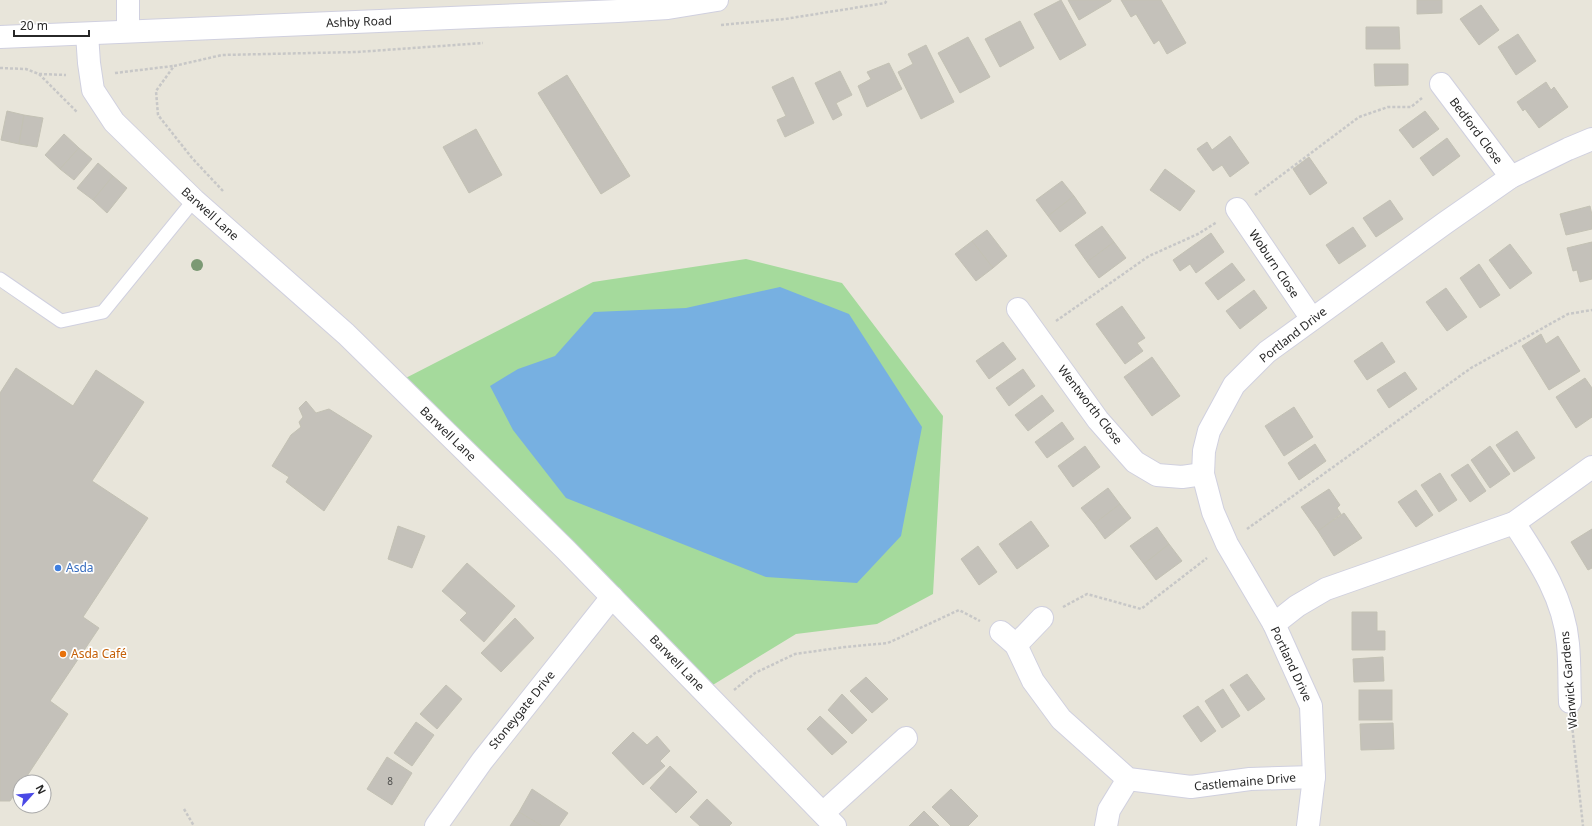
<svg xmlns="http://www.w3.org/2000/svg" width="1592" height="826" font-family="'Noto Sans',sans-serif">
  <rect width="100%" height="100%" fill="#e8e5da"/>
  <polygon fill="#a5da9c" points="746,259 842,283 943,416 933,594 877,624 796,634 703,691 396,383 593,282"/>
  <polygon fill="#77b0e1" points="780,287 849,314 922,427 901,536 857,583 766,577 566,498 513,430 490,386 518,369 555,356 594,312 686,308"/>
  <g fill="#c4c1ba" stroke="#c3c1b4">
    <polygon points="1061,0 1086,45 1060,60 1034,14"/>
    <polygon points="1068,0 1111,0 1111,1 1079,20"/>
    <polygon points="1121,0 1161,0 1186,43 1167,54 1159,40 1154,44 1136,14 1131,17"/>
    <polygon points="1417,0 1442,0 1442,13 1417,14"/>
    <polygon points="1481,5 1499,30 1479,45 1460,19"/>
    <polygon points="1020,21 1034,48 1000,67 985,39"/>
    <polygon points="1366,27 1399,27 1400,49 1366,49"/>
    <polygon points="1518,34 1536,61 1516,75 1498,47"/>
    <polygon points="968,37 990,77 960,93 938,53"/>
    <polygon points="926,45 954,102 921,119 898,72 913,64 908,54"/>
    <polygon points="889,63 902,89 867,107 858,86 871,79 867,72"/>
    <polygon points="1374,64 1408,64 1408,85 1375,86"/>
    <polygon points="840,71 852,95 836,103 842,115 833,120 815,83"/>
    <polygon points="567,75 630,176 601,194 538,93"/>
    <polygon points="793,77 814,123 785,137 777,120 786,116 772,87"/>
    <polygon points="1546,82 1551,90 1554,87 1568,107 1539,128 1525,109 1523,111 1517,102"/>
    <polygon points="7,111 24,115 19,144 1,140"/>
    <polygon points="1425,111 1439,129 1413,148 1399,130"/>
    <polygon points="24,115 43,118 37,147 19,144"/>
    <polygon points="476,129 502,175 469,193 443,147"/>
    <polygon points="64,134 79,148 60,169 45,155"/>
    <polygon points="1230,136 1249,163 1230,177 1222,165 1213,171 1197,149 1207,142 1212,150"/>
    <polygon points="1447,138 1460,156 1433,176 1420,158"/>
    <polygon points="79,148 92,159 74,180 60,169"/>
    <polygon points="1309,157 1327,183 1310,195 1293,169"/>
    <polygon points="98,163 113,176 93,200 77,188"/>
    <polygon points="1165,169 1195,191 1180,211 1150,190"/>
    <polygon points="113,176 127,188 107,213 93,200"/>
    <polygon points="1062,181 1074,196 1048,216 1036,200"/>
    <polygon points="1074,196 1086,213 1060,232 1048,216"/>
    <polygon points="1390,200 1403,219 1376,237 1363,218"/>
    <polygon points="1590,206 1592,215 1592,229 1566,235 1560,214"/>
    <polygon points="1102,226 1114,242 1087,262 1075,245"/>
    <polygon points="1353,227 1366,246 1339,264 1326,245"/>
    <polygon points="987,230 1007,256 993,268 972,241"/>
    <polygon points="1211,233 1224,252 1196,273 1190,264 1180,271 1173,260"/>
    <polygon points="972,241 993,268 976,281 955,254"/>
    <polygon points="1114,242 1126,258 1099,278 1087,262"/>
    <polygon points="1592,242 1592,279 1580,282 1577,270 1573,271 1567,248"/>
    <polygon points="1510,244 1532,273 1510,289 1489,260"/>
    <polygon points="1232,263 1245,280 1218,300 1205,283"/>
    <polygon points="1479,264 1500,295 1480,308 1460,278"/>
    <polygon points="1446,288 1467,317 1447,331 1426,302"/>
    <polygon points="1254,290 1267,308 1240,329 1226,311"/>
    <polygon points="1122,306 1145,338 1137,343 1143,351 1125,364 1096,324"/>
    <polygon points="1541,334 1546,344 1558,336 1580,371 1549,390 1522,346"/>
    <polygon points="1003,342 1016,359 989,379 976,361"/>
    <polygon points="1382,342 1395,362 1367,380 1354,361"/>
    <polygon points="1152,357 1180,396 1152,416 1124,377"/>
    <polygon points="16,368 73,406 96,370 144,402 92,481 148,518 83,617 99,628 50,701 68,714 23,782 20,782 20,786 10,801 0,801 0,393"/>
    <polygon points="1023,369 1035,386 1009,406 996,388"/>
    <polygon points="1405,372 1417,389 1389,408 1377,390"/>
    <polygon points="1585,378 1592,388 1592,417 1576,428 1556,397"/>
    <polygon points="1042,395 1054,411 1028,431 1015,415"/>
    <polygon points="306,401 316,413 329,409 372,436 324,511 286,482 289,477 272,466 291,435 301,427 299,422 303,417 299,408"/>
    <polygon points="1294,407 1313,437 1284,456 1265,426"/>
    <polygon points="1062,422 1074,439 1047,458 1035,442"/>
    <polygon points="1517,431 1535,458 1514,472 1496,445"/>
    <polygon points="1315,444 1326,461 1299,480 1288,463"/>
    <polygon points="1085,446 1100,467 1073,487 1058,466"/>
    <polygon points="1490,446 1510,474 1490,488 1471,460"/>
    <polygon points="1468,464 1486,491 1470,502 1451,475"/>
    <polygon points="1440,473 1457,500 1439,512 1421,485"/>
    <polygon points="1108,488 1120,504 1094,524 1081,508"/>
    <polygon points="1329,489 1340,505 1337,508 1341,514 1318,531 1301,507"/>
    <polygon points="1416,490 1433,515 1416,527 1398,502"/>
    <polygon points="1120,504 1131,518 1105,539 1094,524"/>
    <polygon points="1344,513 1362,538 1334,556 1318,531"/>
    <polygon points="1031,521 1049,546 1017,569 999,544"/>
    <polygon points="398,526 425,536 412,568 388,559"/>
    <polygon points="1157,527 1169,544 1144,564 1130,546"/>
    <polygon points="1592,529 1592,568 1588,570 1571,542"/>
    <polygon points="1169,544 1182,561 1156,580 1144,564"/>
    <polygon points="978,546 997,572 979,585 961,559"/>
    <polygon points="467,563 515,606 484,642 460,620 467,613 442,591"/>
    <polygon points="1352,612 1377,612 1377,631 1385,631 1385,650 1352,650"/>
    <polygon points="515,618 534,638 501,672 481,653"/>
    <polygon points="1383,657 1384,681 1354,682 1353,659"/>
    <polygon points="1247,674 1265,699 1248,711 1230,685"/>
    <polygon points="866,677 888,699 872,713 850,691"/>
    <polygon points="446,685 462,699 437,729 420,714"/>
    <polygon points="1223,689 1240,716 1222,728 1205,701"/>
    <rect x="1359" y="690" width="33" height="30"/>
    <polygon points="842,694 867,720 852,734 828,710"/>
    <polygon points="1198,706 1216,731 1201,742 1183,716"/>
    <polygon points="820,716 847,742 832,755 807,729"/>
    <polygon points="416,722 434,735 412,766 394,753"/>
    <polygon points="1393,723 1394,749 1361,750 1360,724"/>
    <polygon points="633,732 647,745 657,736 670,751 660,761 665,766 643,785 612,753"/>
    <polygon points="387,757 412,773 392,805 367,789"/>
    <polygon points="670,766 697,792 676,813 650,788"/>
    <polygon points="532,789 568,813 559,826 542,826 519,812"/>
    <polygon points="951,789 978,816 968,826 951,826 932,807"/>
    <polygon points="707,799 732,823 729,826 700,826 690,817"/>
    <polygon points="924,811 939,826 909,826"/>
    <polygon points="519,812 542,826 510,826"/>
  </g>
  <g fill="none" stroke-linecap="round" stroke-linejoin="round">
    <defs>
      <polyline id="service" points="0,279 61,321 103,312 194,200"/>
      <g id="minor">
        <polyline points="128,0 128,31"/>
        <polyline points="87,34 89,63 93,90 114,122 194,200 346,334 396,383 566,550 835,826"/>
        <polyline points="1441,84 1511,177"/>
        <polyline points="1237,209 1312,319"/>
        <polyline points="1018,309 1098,420 1135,462 1157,475 1182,477 1203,474"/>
        <path d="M1514,523C1539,561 1564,598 1568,644C1570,664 1569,683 1570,702"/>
        <polyline points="1274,624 1297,606 1326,589 1514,523 1592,467"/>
        <polyline points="1001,632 1016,645 1033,681 1061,719 1128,779 1191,787 1250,779 1314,777"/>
        <polyline points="1016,645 1042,618"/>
        <polyline points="823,813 906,738"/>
        <polyline points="436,826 482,761 612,597"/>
        <polyline points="1106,826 1109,810 1128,779"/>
        <polyline points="1308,826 1314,777 1311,706 1274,624 1227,544 1213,512 1203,474 1204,451 1209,431 1234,385 1267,352 1445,223 1511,177 1568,149 1592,139"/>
      </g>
      <polyline id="secondary" points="0,37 618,11 668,8 717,0"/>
    </defs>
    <use href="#service" stroke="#d0d0df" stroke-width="15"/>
    <use href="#minor" stroke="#d0d0df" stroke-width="24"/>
    <use href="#secondary" stroke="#d0d0df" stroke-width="24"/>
    <g stroke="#c7c7c7" stroke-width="2.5" stroke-dasharray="3 2" stroke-linecap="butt">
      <polyline points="721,25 785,19 885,3 887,0"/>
      <polyline points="0,68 26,69 39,74 77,112"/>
      <polyline points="115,73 173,66"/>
      <polyline points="39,74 66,75"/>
      <polyline points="223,191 192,158 158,115 156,91 174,66 222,55 357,52 483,43"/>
      <polyline points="1255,195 1359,117 1388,107 1411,107 1422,98"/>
      <polyline points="1056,321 1149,256 1198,234 1217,222"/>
      <polyline points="1247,529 1471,368 1568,314 1592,310"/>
      <polyline points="1063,607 1087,594 1141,609 1207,558"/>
      <polyline points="734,690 755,673 795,654 845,647 888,643 959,610 980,621"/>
      <polyline points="1572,725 1583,826"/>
      <polyline points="184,809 194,826"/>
    </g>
    <use href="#service" stroke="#fff" stroke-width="13"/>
    <use href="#minor" stroke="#fff" stroke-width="22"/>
    <use href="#secondary" stroke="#fff" stroke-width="22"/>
  </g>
  <circle fill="#7b9974" cx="197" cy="265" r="6"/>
  <circle fill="#3f7fe0" stroke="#fff" stroke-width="1.5" cx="58" cy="568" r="4"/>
  <circle fill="#e8710a" stroke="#fff" stroke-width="1.5" cx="63" cy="654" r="4"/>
  <g text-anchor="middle" stroke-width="3.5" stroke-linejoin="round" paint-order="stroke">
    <g font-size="10" fill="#4e4e4c">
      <text x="390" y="785">8</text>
    </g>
    <g font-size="12" fill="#272727" stroke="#fff">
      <text transform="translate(359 22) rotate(-2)" y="4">Ashby Road</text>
      <text transform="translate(1476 131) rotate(53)" y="4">Bedford Close</text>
      <text transform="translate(210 214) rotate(42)" y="4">Barwell Lane</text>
      <text transform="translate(1274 264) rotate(56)" y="4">Woburn Close</text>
      <text transform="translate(1293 335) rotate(-38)" y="4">Portland Drive</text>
      <text transform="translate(1090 405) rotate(52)" y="4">Wentworth Close</text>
      <text transform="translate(448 434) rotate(44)" y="4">Barwell Lane</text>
      <text transform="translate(677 663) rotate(46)" y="4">Barwell Lane</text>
      <text transform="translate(1291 664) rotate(65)" y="4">Portland Drive</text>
      <text transform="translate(1569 680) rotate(-95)" y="4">Warwick Gardens</text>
      <text transform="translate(522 710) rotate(-51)" y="4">Stoneygate Drive</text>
      <text transform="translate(1245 782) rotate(-5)" y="4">Castlemaine Drive</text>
    </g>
    <g font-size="12" fill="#366cbe" stroke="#fff" text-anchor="start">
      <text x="66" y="572">Asda</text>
    </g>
    <g font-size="12" fill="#c56008" stroke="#fff" text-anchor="start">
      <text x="71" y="658">Asda Café</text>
    </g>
  </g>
  <g transform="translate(32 794) rotate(63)"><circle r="19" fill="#ffffff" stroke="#a9a9a9"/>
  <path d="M0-3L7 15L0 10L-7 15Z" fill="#4a49e6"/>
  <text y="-6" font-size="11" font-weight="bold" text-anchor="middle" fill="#272727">N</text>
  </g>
  <path d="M14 30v6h75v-6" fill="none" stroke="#272727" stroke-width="2"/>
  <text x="20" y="30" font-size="12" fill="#272727" stroke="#ffffff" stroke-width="3" paint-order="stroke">20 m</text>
</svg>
